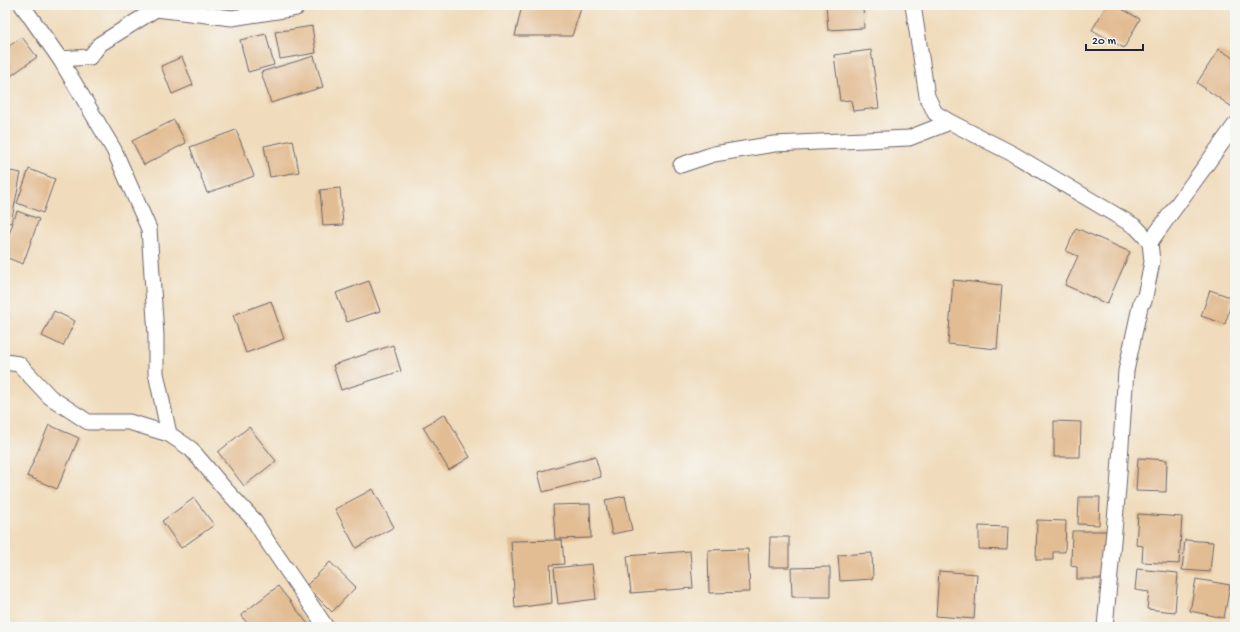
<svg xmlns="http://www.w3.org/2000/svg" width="1240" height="632" font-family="'Gochi Hand',sans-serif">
  <rect width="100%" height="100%" fill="#f6f6f2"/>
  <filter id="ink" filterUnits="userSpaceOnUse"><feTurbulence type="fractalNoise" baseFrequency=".025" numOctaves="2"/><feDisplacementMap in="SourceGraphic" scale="8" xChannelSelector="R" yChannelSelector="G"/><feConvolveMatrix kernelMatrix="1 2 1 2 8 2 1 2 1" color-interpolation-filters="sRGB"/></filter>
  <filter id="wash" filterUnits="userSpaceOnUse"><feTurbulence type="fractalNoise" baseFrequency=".012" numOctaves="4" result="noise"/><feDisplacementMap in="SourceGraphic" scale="16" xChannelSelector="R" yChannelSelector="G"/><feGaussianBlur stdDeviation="0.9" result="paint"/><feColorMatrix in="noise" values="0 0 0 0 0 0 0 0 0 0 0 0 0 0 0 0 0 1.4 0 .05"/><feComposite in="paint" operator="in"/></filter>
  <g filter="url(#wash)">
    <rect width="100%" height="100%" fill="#f0dcbc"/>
    <g id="blocks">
      <g fill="#e2bc92">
        <polygon points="522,5 582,5 572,36 515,36"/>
        <polygon points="826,5 863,5 864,28 828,30"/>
        <polygon points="1107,5 1115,5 1140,19 1124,48 1092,30"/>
        <polygon points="312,26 316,53 280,59 275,32"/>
        <polygon points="266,34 274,65 248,72 240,40"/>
        <polygon points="22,37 37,57 5,80 5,49"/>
        <polygon points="1219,49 1235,59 1235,109 1197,83"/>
        <polygon points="871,50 879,108 853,111 851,100 840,101 834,55"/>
        <polygon points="314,56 323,87 271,103 261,72"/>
        <polygon points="182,57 193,85 172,94 161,66"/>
        <polygon points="174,120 186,143 144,165 132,141"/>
        <polygon points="236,130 254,176 207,193 190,147"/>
        <polygon points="293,140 299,172 270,177 264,146"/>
        <polygon points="29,169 55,179 43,213 17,203"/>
        <polygon points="5,170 21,173 11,223 5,222"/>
        <polygon points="340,188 343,225 323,226 320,190"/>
        <polygon points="17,211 39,219 23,264 5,257 5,246"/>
        <polygon points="1076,228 1130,252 1107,304 1065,285 1078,256 1066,251"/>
        <polygon points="953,280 1002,285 997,349 948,344"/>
        <polygon points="369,281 380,311 347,322 336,293"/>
        <polygon points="1210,290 1233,298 1225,324 1201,316"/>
        <polygon points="271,301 284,339 246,353 233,315"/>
        <polygon points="54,311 75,321 63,346 42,336"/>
        <polygon points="393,345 401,371 341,390 333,365"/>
        <polygon points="445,414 470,457 449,470 423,427"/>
        <polygon points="1054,421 1081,422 1080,457 1054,457"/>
        <polygon points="49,425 79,438 57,489 27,476"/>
        <polygon points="249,427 276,461 244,486 218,452"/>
        <polygon points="595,456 601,477 543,492 538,472"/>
        <polygon points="1138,458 1167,460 1166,492 1136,491"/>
        <polygon points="373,489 394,527 356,548 335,509"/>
        <polygon points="625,496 632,530 612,534 605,500"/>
        <polygon points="1079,497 1100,497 1099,525 1078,524"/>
        <polygon points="194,498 214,525 181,548 162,521"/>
        <polygon points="590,504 591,538 555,539 553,505"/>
        <polygon points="1138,514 1182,517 1179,564 1142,562 1143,546 1136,545"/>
        <polygon points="1037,520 1066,521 1065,552 1053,552 1053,560 1036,560"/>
        <polygon points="979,526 1008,527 1007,550 979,549"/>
        <polygon points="1072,531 1106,531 1106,579 1077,579 1077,567 1071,566"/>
        <polygon points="770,537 789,537 789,567 769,567"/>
        <polygon points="562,540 564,564 550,565 552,603 515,608 511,541"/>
        <polygon points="1185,540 1213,542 1210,572 1182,570"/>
        <polygon points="748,549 750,592 709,593 708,550"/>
        <polygon points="690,551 693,588 631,593 627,556"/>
        <polygon points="872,553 873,579 840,581 838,555"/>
        <polygon points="330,562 356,587 332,612 306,586"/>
        <polygon points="592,564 596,599 558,604 554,568"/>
        <polygon points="830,567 830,597 792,597 791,568"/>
        <polygon points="1137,569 1178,573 1175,612 1147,609 1149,592 1135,590"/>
        <polygon points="939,571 977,574 974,619 936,616"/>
        <polygon points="1196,579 1230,585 1224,618 1190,611"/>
        <polygon points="278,586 308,624 304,627 250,627 241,615"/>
      </g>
    </g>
  </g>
  <g filter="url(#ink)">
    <use href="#blocks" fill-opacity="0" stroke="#6a6368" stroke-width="1"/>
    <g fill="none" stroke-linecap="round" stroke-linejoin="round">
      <defs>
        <g id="street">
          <polyline points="22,5 60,59"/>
          <polyline points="156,5 156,9 100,44 90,57 60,59 114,150 149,229 156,335 156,373 169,434"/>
          <polyline points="913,5 927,96 935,113 950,122 1013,154 1136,227 1150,242 1152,262 1144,301 1141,302 1126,371 1118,488 1105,627"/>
          <polyline points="156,9 232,18 296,8 297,5"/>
          <polyline points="681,165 714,154 774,144 909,138 950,122"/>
          <polyline points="1150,242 1235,125"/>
          <polyline points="5,362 19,364 50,397 88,422 129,422 169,434 191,449 224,488 253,519 269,544 326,627"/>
        </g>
      </defs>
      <use href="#street" stroke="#6a6368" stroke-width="17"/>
      <use href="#street" stroke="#fff" stroke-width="15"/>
    </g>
  </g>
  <rect width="1240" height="632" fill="none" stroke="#f6f6f2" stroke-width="20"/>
  <path d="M1086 44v6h57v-6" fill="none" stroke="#22223b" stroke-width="2"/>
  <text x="1092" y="44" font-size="12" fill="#22223b" stroke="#f6f6f2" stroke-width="3" paint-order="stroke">20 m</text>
</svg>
